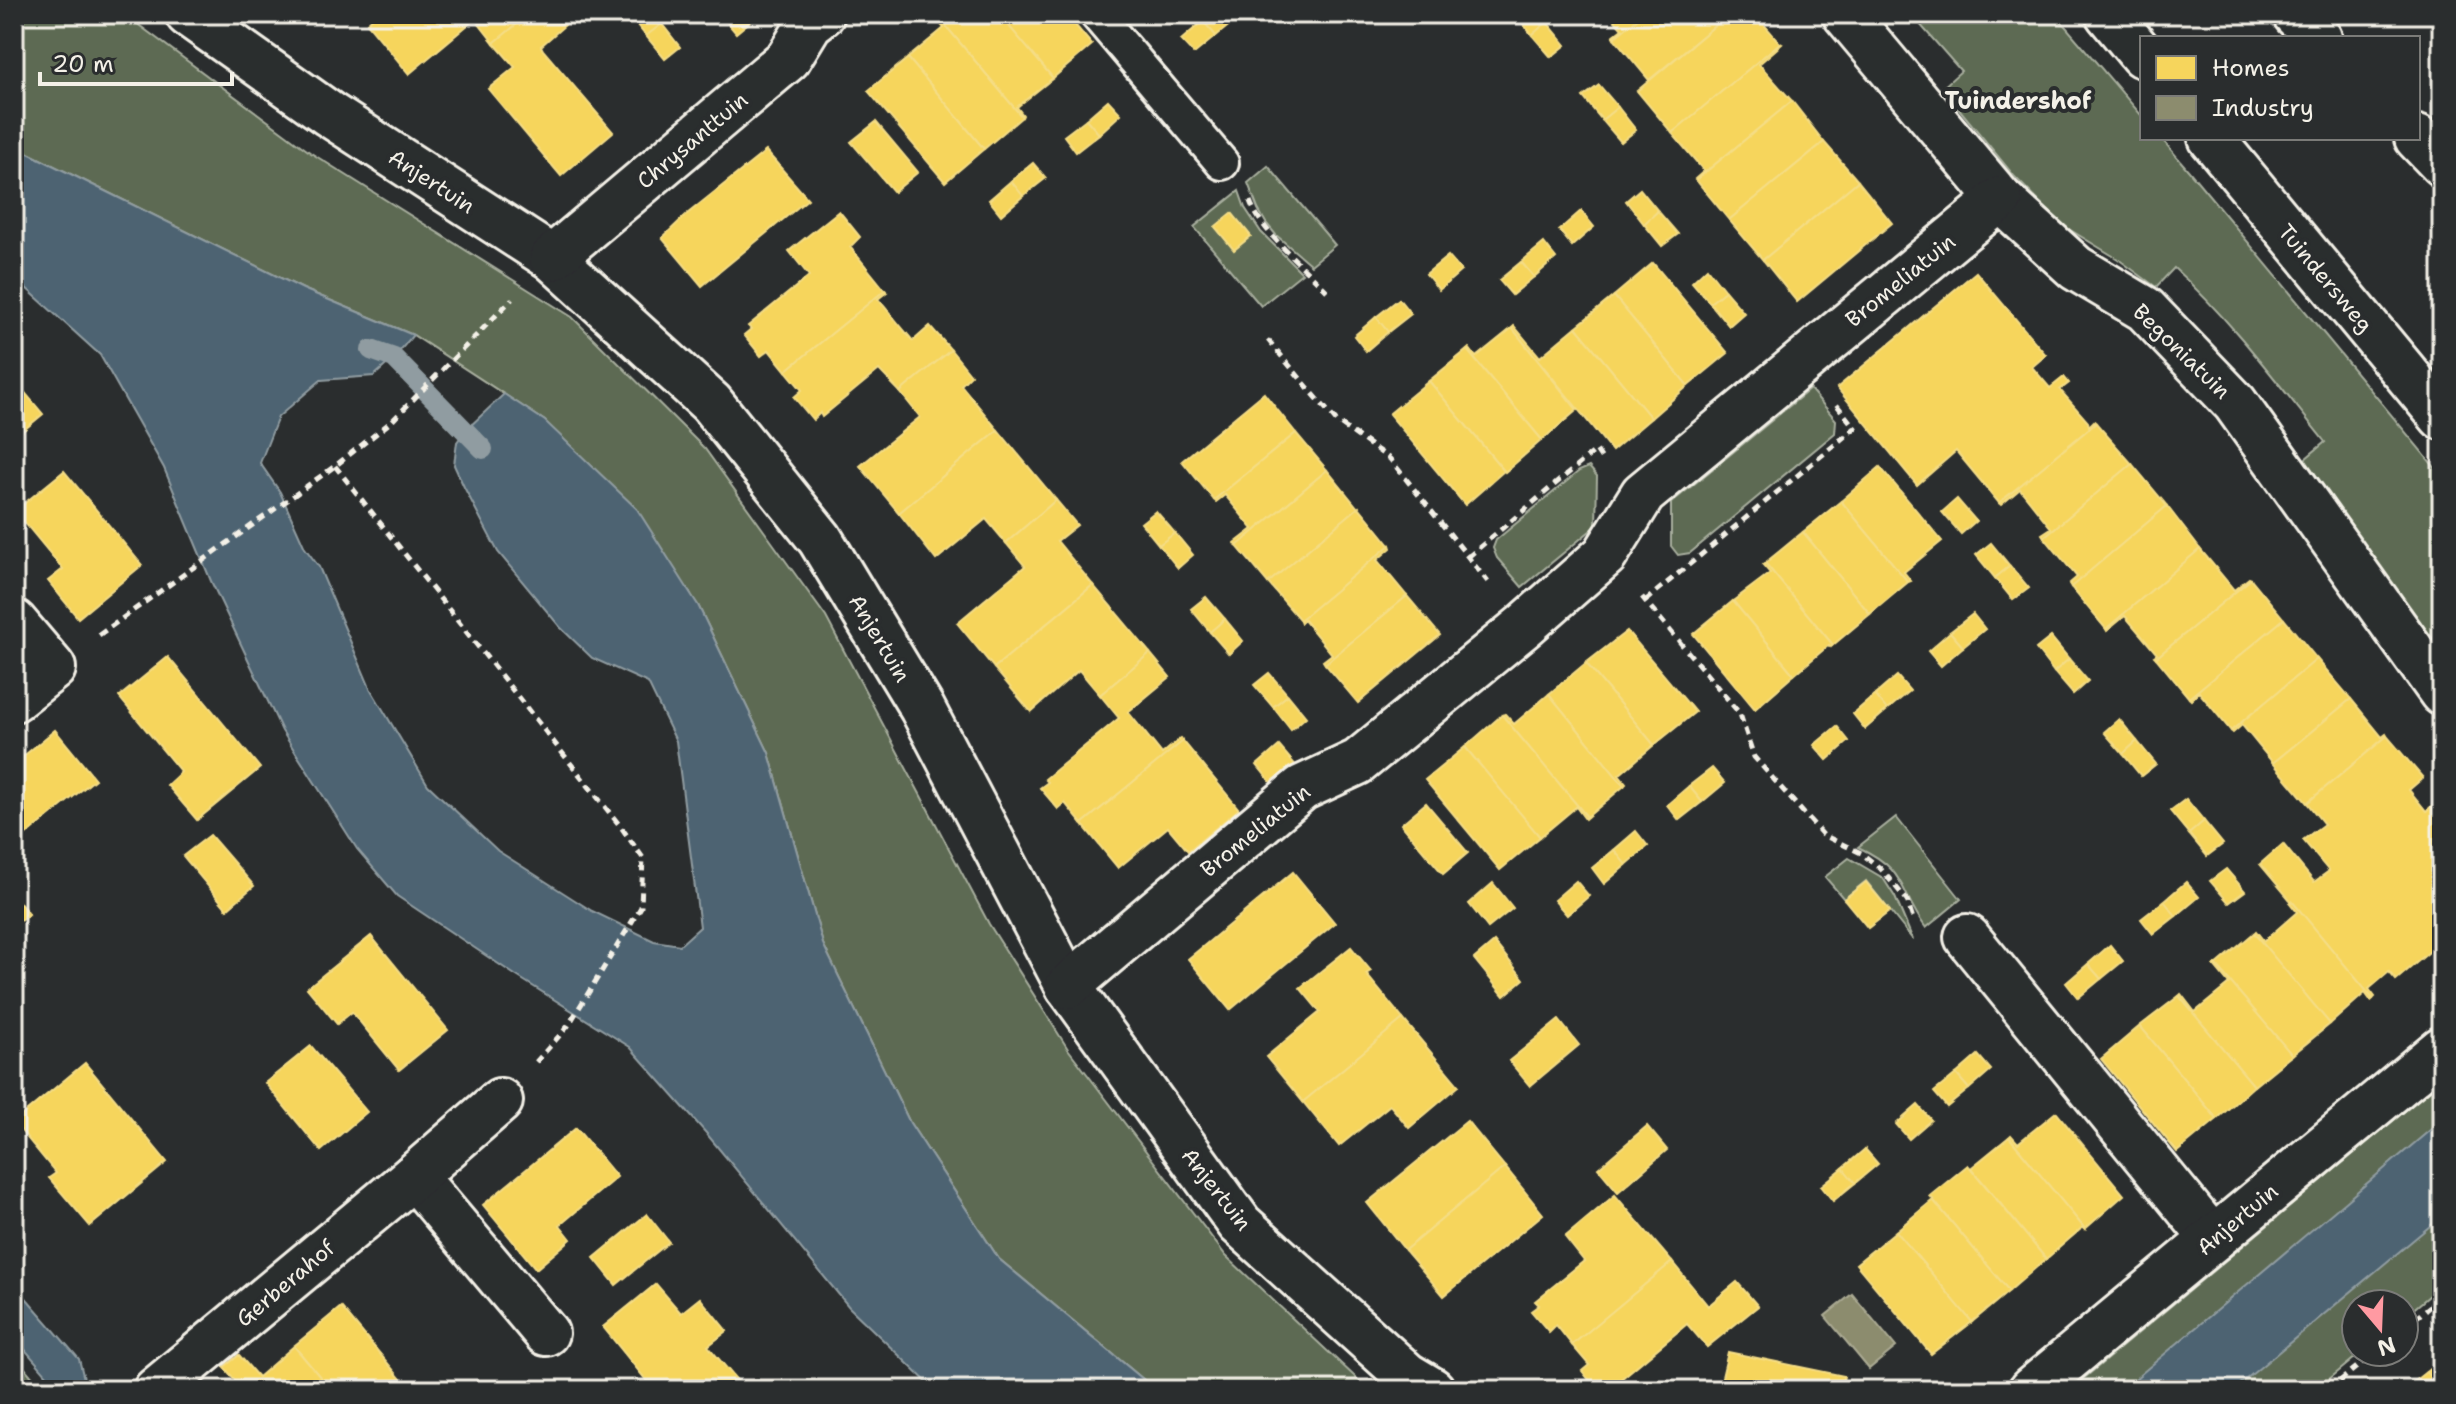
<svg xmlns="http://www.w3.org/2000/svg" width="2456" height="1404" font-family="'Shantell Sans',sans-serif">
  <rect width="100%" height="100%" fill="#2a2d2e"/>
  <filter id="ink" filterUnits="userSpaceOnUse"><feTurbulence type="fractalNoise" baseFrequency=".0125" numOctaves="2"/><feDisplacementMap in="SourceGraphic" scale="16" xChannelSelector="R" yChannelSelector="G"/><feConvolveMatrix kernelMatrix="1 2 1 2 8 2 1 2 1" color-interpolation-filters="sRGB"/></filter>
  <g filter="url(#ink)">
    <g fill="#5d6b53" stroke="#a8ae9e" stroke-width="2">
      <polygon points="14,14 124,14 311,153 572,317 705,449 826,617 989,924 1068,1049 1226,1256 1369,1390 1156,1390 999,1259 910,1123 823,944 769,753 698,605 545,421 413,335 303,289 14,146"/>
      <path d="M1911,14H2055L2142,116V138H2161L2189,171L2442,476V642L2434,648L2305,459L2325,442C2277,382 2231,320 2174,268L2156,287L2118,259L2062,225L2014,176L1942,88L1961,71Z"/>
      <polygon points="1268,166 1335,245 1311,265 1276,235 1266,223 1258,209 1248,183"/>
      <polygon points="1239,191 1245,208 1261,232 1302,273 1261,306 1194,227"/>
      <polygon points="1810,389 1836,420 1835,433 1690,553 1678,555 1671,546 1671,503"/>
      <polygon points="1589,467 1597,476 1596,526 1522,587 1497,558 1493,548 1496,540 1579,471"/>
      <path d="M1896,817L1961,899L1926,928C1898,890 1908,870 1858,847Z"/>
      <polygon points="1849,858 1883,878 1895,897 1913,940 1866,881 1844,899 1825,877"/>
      <polygon points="2442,1080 2442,1285 2404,1317 2404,1304 2356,1304 2356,1352 2362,1352 2316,1390 2070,1390"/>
      <polygon points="14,1355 43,1390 14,1390"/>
    </g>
    <g fill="#4e6472" stroke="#909ca1" stroke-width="2">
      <polygon points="14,146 303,289 413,335 394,358 374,376 321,380 278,417 260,463 280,492 305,548 319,567 370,688 428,785 498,851 592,911 654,941 680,945 700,927 676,741 648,683 592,658 560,627 498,552 464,487 454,465 457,442 466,430 504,394 545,421 637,509 698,605 769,753 823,944 910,1123 999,1259 1156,1390 935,1390 849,1307 706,1133 630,1047 515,975 397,896 357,849 282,731 211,581 164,468 100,355 14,277"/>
      <polygon points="2442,1120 2442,1216 2233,1390 2122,1390"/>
      <polygon points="14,1284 79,1359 86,1387 77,1390 60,1390 14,1337"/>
    </g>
    <g fill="#f6d55c" stroke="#f5dd86" stroke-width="2">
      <polygon points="377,14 529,14 494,43 475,19 409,74 367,23"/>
      <polygon points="529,14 556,14 565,25 541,46 543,50 613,132 561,176 488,89 515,67 494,43"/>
      <polygon points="628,14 654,14 662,24 646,36"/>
      <polygon points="720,14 759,14 736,33"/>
      <polygon points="947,14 999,14 1053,78 1017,107 1023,115 1022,117 940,19"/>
      <polygon points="999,14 1066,14 1092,45 1053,78"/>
      <polygon points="1211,14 1235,14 1238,18 1216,36 1203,21"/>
      <polygon points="1515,14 1540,14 1547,22 1532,35"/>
      <polygon points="1609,14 1643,14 1614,38 1613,36 1622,29"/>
      <polygon points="1643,14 1729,14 1649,80 1614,38"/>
      <polygon points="1729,14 1755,14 1780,43 1672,133 1637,91"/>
      <polygon points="940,19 1022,117 984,149 908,58 944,28 938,21"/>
      <polygon points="1203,21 1216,36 1194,54 1181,40"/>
      <polygon points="1547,22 1566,45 1551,57 1532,35"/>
      <polygon points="662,24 680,47 665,59 646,36"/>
      <polygon points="1780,43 1782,44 1759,64 1792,101 1696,180 1695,179 1704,171 1672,133"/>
      <polygon points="908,58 984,149 945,182 868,91"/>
      <polygon points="1599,85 1618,107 1602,120 1583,97"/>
      <polygon points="1108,100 1121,114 1099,134 1086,119"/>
      <polygon points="1792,101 1824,142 1729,220 1696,180"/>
      <polygon points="1618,107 1636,130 1621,142 1602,120"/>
      <polygon points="1086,119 1099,134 1076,152 1064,136"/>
      <polygon points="876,122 918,172 894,192 851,142"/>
      <polygon points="1824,142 1858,181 1763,260 1729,220"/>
      <polygon points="766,151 808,199 702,286 662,238 687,214"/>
      <polygon points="1033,163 1046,178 1023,196 1011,181"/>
      <polygon points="1011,181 1023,196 1001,215 989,200"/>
      <polygon points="1858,181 1892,223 1797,302 1763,260"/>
      <polygon points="1640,189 1658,211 1644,224 1626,201"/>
      <polygon points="839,211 860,237 850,247 885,290 786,371 769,350 761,356 744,335 751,329 748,326 809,276 789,251"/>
      <polygon points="1581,211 1594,227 1572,246 1559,230"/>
      <polygon points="1658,211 1678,234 1662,246 1644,224"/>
      <polygon points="1232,213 1251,236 1234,250 1215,227"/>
      <polygon points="1544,243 1556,258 1534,277 1521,262"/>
      <polygon points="1448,256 1461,271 1439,290 1426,274"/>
      <polygon points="1521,262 1534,277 1512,295 1499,280"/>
      <polygon points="1653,263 1728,353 1688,386 1614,296"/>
      <polygon points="1707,268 1725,291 1710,303 1692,282"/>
      <polygon points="1976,272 2046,355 2032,367 2050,388 2064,377 2069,383 2060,390 2088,422 2089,426 2094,421 2096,423 1999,503 1956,451 1917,485 1837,388"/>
      <polygon points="885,290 887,292 878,299 913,341 930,326 951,350 900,392 879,370 822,417 820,413 813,420 794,397 802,390 786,371"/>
      <polygon points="1725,291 1744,313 1729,326 1710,303"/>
      <polygon points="1614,296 1688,386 1651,418 1576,327"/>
      <polygon points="1399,299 1411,314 1388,332 1376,317"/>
      <polygon points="1376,317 1388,332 1366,351 1354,336"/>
      <polygon points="1514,326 1540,357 1576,327 1651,418 1612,451 1512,328"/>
      <polygon points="1512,328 1577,410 1542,440 1467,350 1469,348 1476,357"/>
      <polygon points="951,350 971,375 961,385 998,430 899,513 860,466 920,417 900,392"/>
      <polygon points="1467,350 1542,440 1505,472 1429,381"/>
      <polygon points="1429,381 1504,471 1465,505 1389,414"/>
      <polygon points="21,388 43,414 14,438 14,393"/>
      <polygon points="1264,393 1296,433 1214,500 1182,461"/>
      <polygon points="2096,423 2132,464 2044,537 2042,534 2051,528 2020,489 2001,505 1999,503"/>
      <polygon points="998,430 1056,500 1006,543 986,519 936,560 899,513"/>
      <polygon points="1296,433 1327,470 1237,546 1235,543 1253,529 1225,495 1216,502 1214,500"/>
      <polygon points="2132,464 2167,506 2071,587 2069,584 2077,577 2044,537"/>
      <polygon points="1880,467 1942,541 1904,572 1911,581 1908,582 1841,501"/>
      <polygon points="1327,470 1358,508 1268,583 1237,546"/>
      <polygon points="64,471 142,565 78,618 48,581 63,569 15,511"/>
      <polygon points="1957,499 1976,521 1961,534 1942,512"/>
      <polygon points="1056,500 1077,525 1057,541 1093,585 994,668 957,623 1025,566 1006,543"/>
      <polygon points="1841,501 1908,582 1870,614 1803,532"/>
      <polygon points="2167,506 2200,549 2106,629 2071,587"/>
      <polygon points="1359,507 1390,545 1300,620 1268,583"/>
      <polygon points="1156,511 1175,533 1159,545 1141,523"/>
      <polygon points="1803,532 1870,614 1833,645 1765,563"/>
      <polygon points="1175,533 1193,555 1178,568 1159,545"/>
      <polygon points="1991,543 2010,566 1995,578 1976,555"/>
      <polygon points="1390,545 1391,548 1377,560 1407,596 1325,664 1323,661 1332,654 1304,620 1301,623 1300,620"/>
      <polygon points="2200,549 2234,590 2249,578 2251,579 2156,658 2154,656 2157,654 2125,616 2107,631 2106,629"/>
      <polygon points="1765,563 1833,645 1831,647 1829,645 1794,675 1733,601 1770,573 1763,565"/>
      <polygon points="2010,566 2029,588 2013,600 1995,578"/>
      <polygon points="2251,579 2284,619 2189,698 2156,658"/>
      <polygon points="1093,585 1150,653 1100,695 1079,670 1031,712 994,668"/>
      <polygon points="1407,596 1440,635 1358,703 1325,664"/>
      <polygon points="1206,597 1225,619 1210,632 1191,609"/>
      <polygon points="1733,601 1794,675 1755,709 1693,634"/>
      <polygon points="1973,614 1985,629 1963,647 1950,632"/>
      <polygon points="1225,619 1243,641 1229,654 1210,632"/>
      <polygon points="2284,619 2317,659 2231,731 2199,692 2191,700 2189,698"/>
      <polygon points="1627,631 1695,712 1654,745 1586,663"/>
      <polygon points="1950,632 1963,647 1941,666 1928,651"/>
      <polygon points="2051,637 2069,659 2054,672 2036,649"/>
      <polygon points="1150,653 1170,677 1128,712 1162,754 1181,738 1183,741 1082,824 1065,803 1058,809 1040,788 1048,782 1045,779 1119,718 1100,695"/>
      <polygon points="168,657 260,768 197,820 167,785 181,772 119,697"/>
      <polygon points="2069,659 2088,681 2073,694 2054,672"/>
      <polygon points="2317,659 2351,699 2273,763 2242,725 2233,733 2231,731"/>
      <polygon points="1586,663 1654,745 1619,775 1626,784 1624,786 1549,694"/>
      <polygon points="1269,673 1288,695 1273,707 1254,685"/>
      <polygon points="1897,676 1910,691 1887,710 1875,695"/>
      <polygon points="1549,694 1624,786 1587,817 1502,715 1505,714 1514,724"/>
      <polygon points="1288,695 1306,717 1291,730 1273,707"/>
      <polygon points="1875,695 1887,710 1865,729 1853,714"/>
      <polygon points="2351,699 2382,737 2386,734 2387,736 2307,803 2273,763"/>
      <polygon points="1502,715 1587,817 1585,819 1576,807 1540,837 1465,747"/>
      <polygon points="2119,719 2137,741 2123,754 2104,732"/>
      <polygon points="1837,726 1849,741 1827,760 1814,745"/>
      <polygon points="55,730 95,779 14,845 14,764"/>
      <polygon points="2387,736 2423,778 2409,790 2426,811 2440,799 2442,802 2442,941 2396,980 2389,972 2369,989 2375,997 2373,999 2260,864 2283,844 2314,882 2329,871 2303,840 2324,824 2307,803"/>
      <polygon points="1183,741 1239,809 1188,851 1168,827 1118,868 1082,824"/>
      <polygon points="2137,741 2156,764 2141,776 2123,754"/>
      <polygon points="1279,746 1297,767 1274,786 1257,765"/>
      <polygon points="1465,747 1540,837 1500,870 1425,780"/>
      <polygon points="1712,768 1725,783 1702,802 1689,786"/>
      <polygon points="1689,786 1702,802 1679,820 1667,805"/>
      <polygon points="2186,799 2204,821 2189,834 2170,811"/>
      <polygon points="1426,803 1468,853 1443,874 1401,824"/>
      <polygon points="2204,821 2223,844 2207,856 2189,834"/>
      <polygon points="1636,831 1648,846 1626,865 1614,850"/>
      <polygon points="210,835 254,886 227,909 183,856"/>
      <polygon points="1614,850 1626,865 1604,884 1592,868"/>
      <polygon points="2226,869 2245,891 2229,903 2210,881"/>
      <polygon points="1293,872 1335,923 1230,1010 1188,959"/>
      <polygon points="1576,881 1589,896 1567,915 1554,900"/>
      <polygon points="1866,882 1890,911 1868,928 1844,899"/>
      <polygon points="2186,882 2199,897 2176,916 2164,901"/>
      <polygon points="1493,883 1513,908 1488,928 1469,904"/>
      <polygon points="14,896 29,914 14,926"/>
      <polygon points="2164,901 2176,916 2153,934 2141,919"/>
      <polygon points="2292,901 2373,999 2371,1001 2365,993 2330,1024 2254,933 2256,931 2264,941 2297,912 2290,903"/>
      <polygon points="2254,933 2330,1024 2292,1055 2216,965"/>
      <polygon points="371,936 448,1030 399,1070 352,1012 337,1024 307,988"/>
      <polygon points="1494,942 1524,979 1504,996 1474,959"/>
      <polygon points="2110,945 2123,961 2101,979 2088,964"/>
      <polygon points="1351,947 1371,971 1366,974 1403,1019 1303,1102 1266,1057 1320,1012 1300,988"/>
      <polygon points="2088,964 2101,979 2078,998 2066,983"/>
      <polygon points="2216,965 2292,1055 2254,1086 2179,996 2181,994 2195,1012 2229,984 2214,966"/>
      <polygon points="2179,996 2254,1086 2217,1119 2140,1026"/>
      <polygon points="1403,1019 1459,1086 1409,1128 1390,1105 1339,1146 1303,1102"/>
      <polygon points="1559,1020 1579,1045 1530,1086 1509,1061"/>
      <polygon points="2140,1026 2217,1119 2177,1152 2101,1059"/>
      <polygon points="311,1046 367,1112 321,1151 265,1083"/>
      <polygon points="1978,1055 1991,1070 1969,1089 1956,1074"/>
      <polygon points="85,1063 167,1162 90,1226 49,1178 56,1173 14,1122"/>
      <polygon points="1956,1074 1969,1089 1947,1107 1934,1092"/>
      <polygon points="1918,1105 1931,1120 1909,1139 1896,1124"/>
      <polygon points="2056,1112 2124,1195 2085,1229 2009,1137 2011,1135 2018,1143"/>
      <polygon points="1467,1121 1505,1167 1405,1250 1367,1203"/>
      <polygon points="1647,1126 1667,1150 1618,1192 1598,1168"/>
      <polygon points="576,1128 617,1177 560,1225 571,1239 536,1269 483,1205"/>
      <polygon points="2009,1137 2085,1229 2082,1228 2046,1259 1971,1168"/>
      <polygon points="1865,1149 1878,1164 1855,1183 1843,1168"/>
      <polygon points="1968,1165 2046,1259 2009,1291 1930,1196"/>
      <polygon points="1505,1167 1543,1214 1444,1296 1405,1250"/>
      <polygon points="1843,1168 1855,1183 1833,1201 1821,1186"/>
      <polygon points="1615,1195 1672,1262 1572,1345 1556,1325 1549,1332 1531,1311 1539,1305 1535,1301 1584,1261 1565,1237"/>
      <polygon points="1933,1200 2009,1291 1972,1322 1896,1231"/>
      <polygon points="647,1214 669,1242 616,1285 594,1258"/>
      <polygon points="1896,1231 1972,1322 1931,1354 1856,1264"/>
      <polygon points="1672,1262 1708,1306 1737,1282 1758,1306 1707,1347 1687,1324 1609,1389 1607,1386 1602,1390 1597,1390 1582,1371 1589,1365 1572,1345"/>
      <polygon points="656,1284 681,1313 700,1298 727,1331 708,1346 745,1390 654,1390 603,1327"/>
      <polygon points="341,1307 410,1390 331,1390 294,1346"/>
      <polygon points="294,1346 331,1390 257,1390 250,1382 242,1389 224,1367 239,1355 258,1377"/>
      <polygon points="1728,1352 1844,1376 1841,1390 1719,1390"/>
      <polygon points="2442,1358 2442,1390 2441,1390 2426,1372"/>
      <polygon points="2426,1372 2441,1390 2403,1390"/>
      <polygon points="250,1382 257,1390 241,1390 242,1389"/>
    </g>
    <polygon fill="#8c8c6e" stroke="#abaa93" stroke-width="2" points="1852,1294 1896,1347 1869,1369 1825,1316"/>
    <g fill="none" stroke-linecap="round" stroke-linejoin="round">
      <polyline stroke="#909ca1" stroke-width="20" points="371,350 394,358 483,449"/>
      <defs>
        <polyline id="service" points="1096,14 1222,163"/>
        <g id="minor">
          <polyline points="188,14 329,114 552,258 711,403 820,539 922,708 1068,986 1240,1224 1407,1375 1432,1390"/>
          <polyline points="1845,14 2000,199 2076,268 2145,309 2235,403 2442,693"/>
          <polyline points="2295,14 2319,38"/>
          <polyline points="2417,138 2442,164"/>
          <polyline points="552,258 788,59 810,23 822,14"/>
          <polyline points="14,622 53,668 14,699"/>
          <polyline points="1967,937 2213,1239"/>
          <polyline points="1068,986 1302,788 1358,762 1524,626 1605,555 1643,494 2000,199"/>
          <polyline points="414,1176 546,1333"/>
          <polyline points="156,1390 414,1176 500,1101"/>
          <polyline points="2031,1390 2442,1049"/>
        </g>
        <g id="secondary">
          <polyline points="2108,14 2142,55"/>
          <polyline points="2211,138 2442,417"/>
        </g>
      </defs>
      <use href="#service" stroke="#f4f1e8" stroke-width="38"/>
      <use href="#minor" stroke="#f4f1e8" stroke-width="50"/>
      <use href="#secondary" stroke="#f4f1e8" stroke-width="50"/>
      <g stroke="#f4f1e8" stroke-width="5" stroke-dasharray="8 6" stroke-linecap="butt">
        <path d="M1250,201C1261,232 1303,266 1327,291"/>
        <polyline points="1268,340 1337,422 1390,459 1488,582"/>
        <polyline points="335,466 621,827 643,858 641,907 568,1026 536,1062"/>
        <polyline points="1468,557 1596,450 1602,459"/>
        <polyline points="1642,597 1740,714 1754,757 1823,835 1861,853 1880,868 1907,900 1913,919"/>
        <polyline points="1645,601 1855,428 1836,404"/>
        <polyline points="99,635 335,466 392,421 512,299"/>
        <polyline points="2404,1328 2442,1296"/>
        <polyline points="2329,1390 2375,1352"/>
      </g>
      <use href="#service" stroke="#2a2d2e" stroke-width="32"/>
      <use href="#minor" stroke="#2a2d2e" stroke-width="44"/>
      <use href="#secondary" stroke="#2a2d2e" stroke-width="44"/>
    </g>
  </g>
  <g text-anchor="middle" stroke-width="8" stroke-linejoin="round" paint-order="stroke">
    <g font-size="22" fill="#f4f1e8" stroke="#2a2d2e">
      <text transform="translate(692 140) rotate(-40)" y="8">Chrysanttuin</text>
      <text transform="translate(432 181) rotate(33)" y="8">Anjertuin</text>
      <text transform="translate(2326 278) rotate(50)" y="8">Tuindersweg</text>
      <text transform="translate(1900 280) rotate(-39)" y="8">Bromeliatuin</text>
      <text transform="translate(2182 351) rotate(44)" y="8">Begoniatuin</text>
      <text transform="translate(880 638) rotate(59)" y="8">Anjertuin</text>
      <text transform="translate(1255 830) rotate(-39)" y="8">Bromeliatuin</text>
      <text transform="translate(1217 1189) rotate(52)" y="8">Anjertuin</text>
      <text transform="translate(2237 1219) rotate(-40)" y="8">Anjertuin</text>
      <text transform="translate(285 1283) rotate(-40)" y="8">Gerberahof</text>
    </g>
    <g font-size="24" font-weight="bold" fill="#f4f1e8" stroke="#2a2d2e">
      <text x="2018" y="109">Tuindershof</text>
    </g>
  </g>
  <rect width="2456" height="1404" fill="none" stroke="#2a2d2e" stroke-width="48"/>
  <rect x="24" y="24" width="2408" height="1356" fill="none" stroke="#f4f1e8" stroke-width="3" filter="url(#ink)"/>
  <rect x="2140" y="36" width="280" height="104" fill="#2a2d2e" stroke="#7b7b78" stroke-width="2"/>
  <rect x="2156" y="56" width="40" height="24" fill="#f6d55c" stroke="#7b7b78" stroke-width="2"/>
  <text x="2212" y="76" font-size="24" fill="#f4f1e8">Homes</text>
  <rect x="2156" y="96" width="40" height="24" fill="#8c8c6e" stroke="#7b7b78" stroke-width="2"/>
  <text x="2212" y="116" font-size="24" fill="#f4f1e8">Industry</text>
  <g transform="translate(2380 1328) rotate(161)"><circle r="38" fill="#2a2d2e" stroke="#7b7b78" stroke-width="2"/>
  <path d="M0-6L14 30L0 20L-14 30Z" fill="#ff9aa2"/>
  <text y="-12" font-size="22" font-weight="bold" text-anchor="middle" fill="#f4f1e8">N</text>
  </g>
  <path d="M40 72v12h192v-12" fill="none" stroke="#f4f1e8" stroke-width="4"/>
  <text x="52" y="72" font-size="24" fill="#f4f1e8" stroke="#2a2d2e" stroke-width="6" paint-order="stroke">20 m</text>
</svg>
